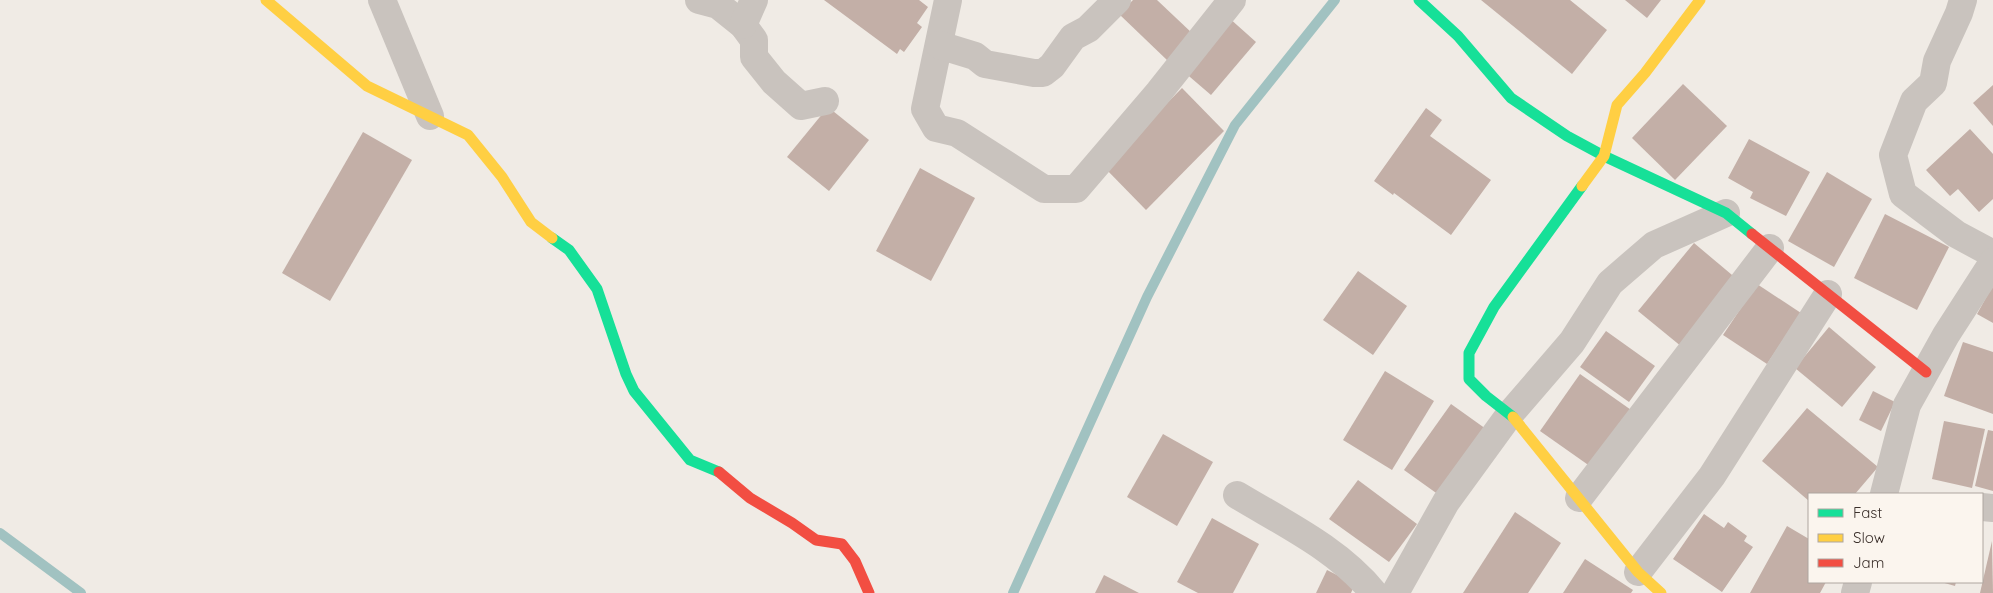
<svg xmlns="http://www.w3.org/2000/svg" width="1993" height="593" font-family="Quicksand,sans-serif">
  <rect width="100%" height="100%" fill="#f0ebe5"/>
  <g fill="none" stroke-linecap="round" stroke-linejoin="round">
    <g stroke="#a1c2c1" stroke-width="10">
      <polyline points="0,533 81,593"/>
      <polyline points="1013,593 1147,297 1235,125 1335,0"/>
    </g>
  </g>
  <g fill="#c3afa7">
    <polygon points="824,0 919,0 928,7 917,23 922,27 904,52 900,49 897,54"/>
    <polygon points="1133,0 1157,0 1193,34 1168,61 1119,14"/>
    <polygon points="1481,0 1570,0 1607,30 1572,74"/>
    <polygon points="1625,0 1661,0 1647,18"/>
    <polygon points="1228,17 1256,42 1211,95 1183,71"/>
    <polygon points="1683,84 1727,126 1675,180 1632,138"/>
    <polygon points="1993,85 1993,126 1973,103"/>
    <polygon points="1182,88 1224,131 1146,210 1104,167"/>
    <polygon points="828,107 869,140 829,191 787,157"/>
    <polygon points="1426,108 1442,120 1430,136 1491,180 1451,235 1394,193 1393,195 1374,181"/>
    <polygon points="1970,129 1993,154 1993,199 1979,212 1958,189 1950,196 1926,170"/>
    <polygon points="363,132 412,160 330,301 282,273"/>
    <polygon points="1749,139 1810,172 1786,216 1750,198 1753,192 1728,178"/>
    <polygon points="920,168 975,198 931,281 876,251"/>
    <polygon points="1827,172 1872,199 1834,267 1788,241"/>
    <polygon points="1885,214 1949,247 1917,310 1854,278"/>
    <polygon points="1694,243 1738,280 1682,347 1638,311"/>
    <polygon points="1358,271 1407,306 1373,355 1323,320"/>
    <polygon points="1757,284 1801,313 1767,364 1723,335"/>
    <polygon points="1993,285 1993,323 1977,314"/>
    <polygon points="1829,327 1876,367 1842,407 1795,368"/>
    <polygon points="1606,331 1655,366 1629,402 1580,367"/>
    <polygon points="1963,342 1993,352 1993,414 1944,396"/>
    <polygon points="1385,371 1434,401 1392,470 1343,440"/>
    <polygon points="1580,374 1634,412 1594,469 1540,431"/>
    <polygon points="1873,391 1895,402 1881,431 1859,420"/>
    <polygon points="1451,404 1493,434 1446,500 1404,470"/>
    <polygon points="1807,408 1878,467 1855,494 1809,494 1809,501 1762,461"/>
    <polygon points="1944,421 1985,429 1972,488 1932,479"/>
    <polygon points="1988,430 1993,431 1993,491 1975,486"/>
    <polygon points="1163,434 1213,462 1177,526 1127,497"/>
    <polygon points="1358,480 1417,524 1389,562 1329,519"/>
    <polygon points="1515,512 1561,543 1528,593 1463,593"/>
    <polygon points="1704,514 1724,528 1728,522 1747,536 1744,541 1753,547 1722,592 1673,559"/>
    <polygon points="1212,518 1259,544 1233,593 1198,593 1177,582"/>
    <polygon points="1787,526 1809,539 1809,582 1826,582 1820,593 1750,593"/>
    <polygon points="1992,541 1993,593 1980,593"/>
    <polygon points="1585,559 1633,590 1631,593 1563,593"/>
    <polygon points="1327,570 1355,584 1351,593 1316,593"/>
    <polygon points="1104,575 1139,593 1095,593"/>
    <polygon points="1941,582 1956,582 1955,586"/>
  </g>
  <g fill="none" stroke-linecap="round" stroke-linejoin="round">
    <g stroke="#c9c3be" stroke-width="28">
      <polyline points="382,0 430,116"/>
      <polyline points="699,0 718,5 743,25 754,40 754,57 774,82 801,106 825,101"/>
      <polyline points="948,0 925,109 936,128 957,133 1044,189 1076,189 1159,92 1232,0"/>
      <polyline points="1963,0 1959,13 1937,61 1933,83 1914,101 1893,155 1903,194 1956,234 1993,254"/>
      <polyline points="743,25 754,0"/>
      <polyline points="939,45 975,56 985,64 1034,73 1043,73 1052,66 1073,37 1088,29 1117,0"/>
      <polyline points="1884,494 1907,405 1946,335 1993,262"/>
      <path d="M1237,495C1285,524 1338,549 1374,593"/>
      <polyline points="1579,498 1770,248"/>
      <polyline points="1982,507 1993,508"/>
      <polyline points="1638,572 1712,476 1828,294"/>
      <polyline points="1395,593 1446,502 1510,414 1572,342 1610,283 1654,245 1726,213"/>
      <polyline points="1855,593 1858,582"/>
    </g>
    <g stroke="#16e098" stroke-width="11">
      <polyline points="1419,0 1458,36 1511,98 1567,136 1604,156 1726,213 1752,234"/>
      <polyline points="552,238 569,250 597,289 626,374 634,391 690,460 719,472"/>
      <polyline points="1513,417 1486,396 1469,379 1469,353 1494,307 1582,186"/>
    </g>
    <g stroke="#ffcf43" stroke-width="11">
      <polyline points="266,0 367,86 468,135 502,177 531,222 552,238"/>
      <polyline points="1582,186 1604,156 1617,105 1645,73 1700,0"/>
      <polyline points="1513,417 1638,572 1661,593"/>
    </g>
    <g stroke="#f24e42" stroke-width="11">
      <polyline points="1752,234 1926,372"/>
      <polyline points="719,472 750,498 792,523 816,540 842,544 855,561 869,593"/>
    </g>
  </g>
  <rect x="1808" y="493" width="175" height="90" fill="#fbf5ee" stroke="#aea6a0"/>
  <rect x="1818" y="509" width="25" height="8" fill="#16e098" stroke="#aea6a0"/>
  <text x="1853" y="518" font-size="15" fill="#3b302b">Fast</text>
  <rect x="1818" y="534" width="25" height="8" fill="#ffcf43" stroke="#aea6a0"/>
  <text x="1853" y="543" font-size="15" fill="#3b302b">Slow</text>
  <rect x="1818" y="559" width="25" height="8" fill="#f24e42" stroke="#aea6a0"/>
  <text x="1853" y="568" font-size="15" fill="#3b302b">Jam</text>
</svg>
